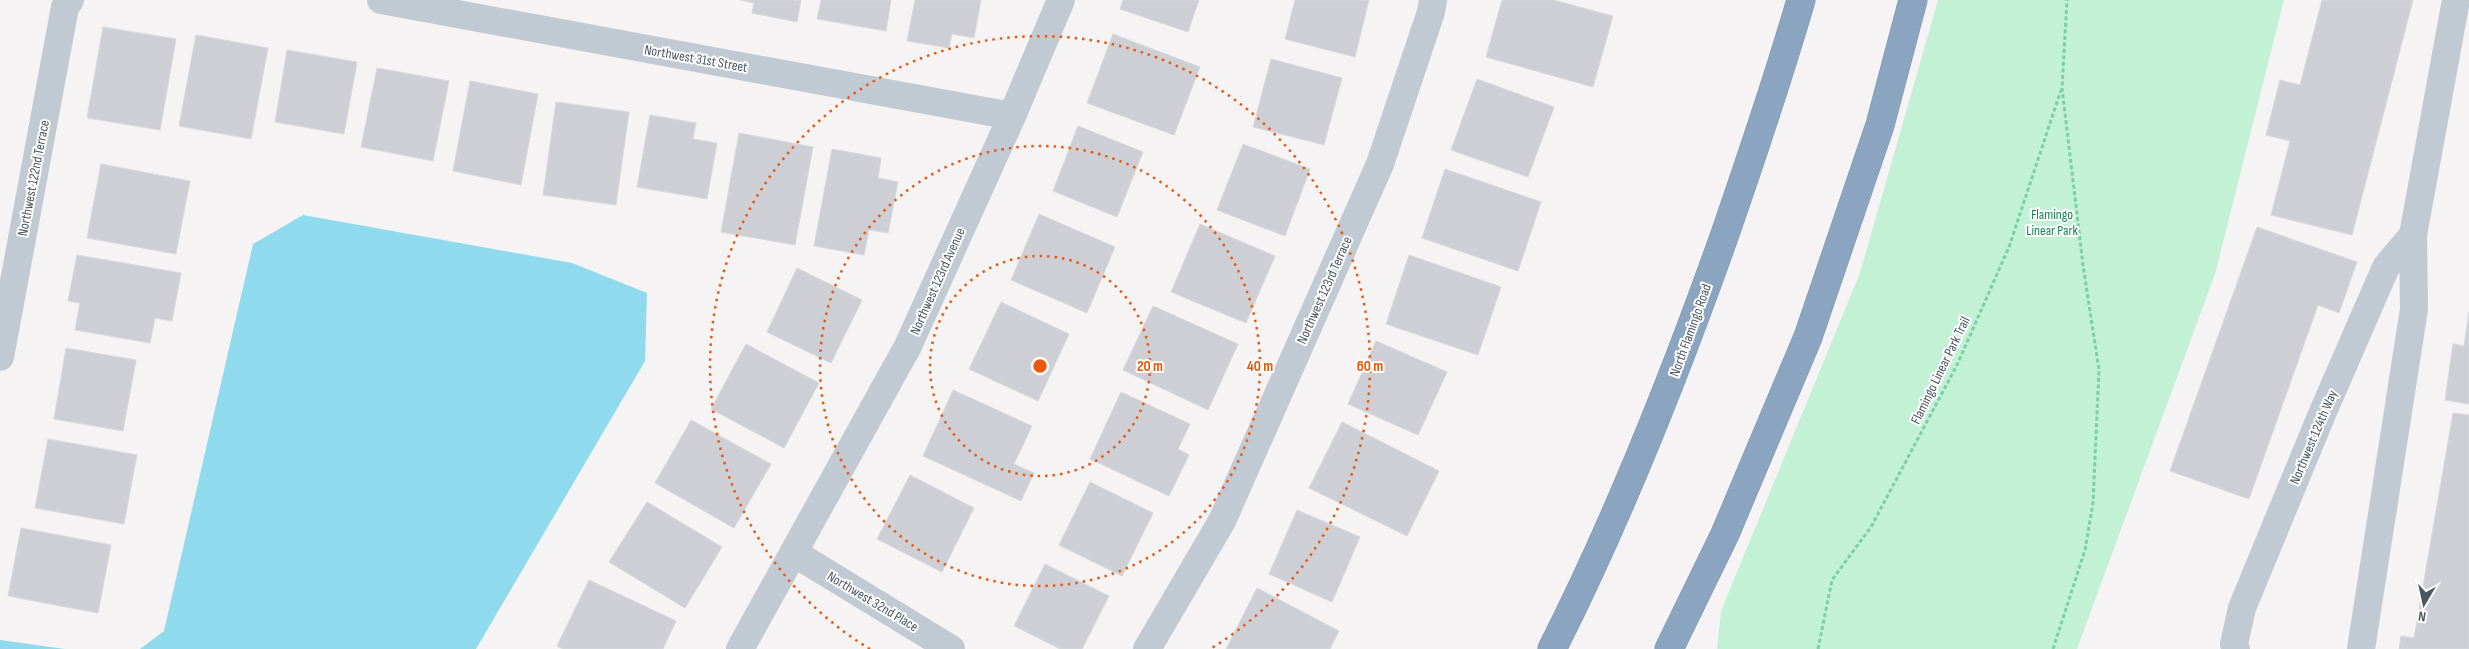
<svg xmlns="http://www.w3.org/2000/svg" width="2469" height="649" font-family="'Sofia Sans Condensed',sans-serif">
  <rect width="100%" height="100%" fill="#f5f3f3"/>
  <polygon fill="#c3f1d5" points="1938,0 2284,0 2215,274 2077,649 1717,649 1721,611 1860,273"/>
  <g fill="#90daee">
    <polygon points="303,215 572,263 647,293 645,361 476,649 140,649 164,631 253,244"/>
    <polygon points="0,640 65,649 0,649"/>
  </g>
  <g fill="#cdcfd5" stroke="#d7d9de">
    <polygon points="740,0 801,0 797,22 752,13 754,3"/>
    <polygon points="821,0 891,0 886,31 817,19"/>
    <polygon points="915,0 981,0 974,38 952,34 949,48 907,41"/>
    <polygon points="1123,0 1199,0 1188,32 1120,9"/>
    <polygon points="1295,0 1369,0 1355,57 1285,39"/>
    <polygon points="1502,0 1553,0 1613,16 1593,87 1486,57"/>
    <polygon points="2322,0 2413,0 2352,235 2271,215 2290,141 2266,135 2280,80 2300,85"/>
    <polygon points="103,27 176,39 160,130 87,118"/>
    <polygon points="1113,34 1200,67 1174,135 1087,103"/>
    <polygon points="196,35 268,48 251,139 179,126"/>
    <polygon points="287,50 357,62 344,134 275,122"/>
    <polygon points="1271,59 1342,78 1324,145 1253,127"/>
    <polygon points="377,68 449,81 433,161 361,147"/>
    <polygon points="1477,79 1554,107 1528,177 1451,150"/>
    <polygon points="470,81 538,94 521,185 453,171"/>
    <polygon points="556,102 629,112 616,205 543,195"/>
    <polygon points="650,115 696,123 693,139 717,143 707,199 637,187"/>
    <polygon points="1078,126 1143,152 1117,217 1053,191"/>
    <polygon points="739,133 813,147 795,245 721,232"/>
    <polygon points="1243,144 1310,169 1285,236 1217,210"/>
    <polygon points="832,149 881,158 878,178 898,182 888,233 869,230 864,255 814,246"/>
    <polygon points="101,164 190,181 176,254 87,238"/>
    <polygon points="1445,169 1541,202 1518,271 1422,238"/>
    <polygon points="1039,214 1115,247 1087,313 1011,280"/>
    <polygon points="1200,224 1275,256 1246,323 1171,292"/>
    <polygon points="2257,227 2357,262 2339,313 2318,305 2249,499 2170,471"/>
    <polygon points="77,255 181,273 172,321 155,318 150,343 75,330 80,303 68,301"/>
    <polygon points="1409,255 1501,287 1478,355 1386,324"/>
    <polygon points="797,268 862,300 831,363 767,332"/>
    <polygon points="1001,302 1069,334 1038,401 969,369"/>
    <polygon points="1153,306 1238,344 1208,410 1123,370"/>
    <polygon points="2469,312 2469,404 2445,400 2453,344 2464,346"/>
    <polygon points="1376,341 1447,372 1418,435 1348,404"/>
    <polygon points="746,344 819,383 784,448 711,409"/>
    <polygon points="66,348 136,360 123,431 54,419"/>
    <polygon points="953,390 1032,426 1014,464 1034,473 1021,501 923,456"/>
    <polygon points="1121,392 1190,424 1178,449 1189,455 1169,496 1090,459"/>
    <polygon points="2453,413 2469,415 2469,649 2399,649 2401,636 2414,638"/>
    <polygon points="691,420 771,464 734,528 655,483"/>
    <polygon points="1342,422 1439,471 1407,536 1309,488"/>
    <polygon points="48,439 137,455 124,524 35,508"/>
    <polygon points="910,475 974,508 942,572 877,539"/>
    <polygon points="1090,482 1153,513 1122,576 1059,545"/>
    <polygon points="647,502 722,547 685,608 609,562"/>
    <polygon points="1297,510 1360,537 1332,602 1269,574"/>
    <polygon points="21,528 111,545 98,613 8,596"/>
    <polygon points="1045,564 1109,596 1082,649 1060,649 1014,626"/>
    <polygon points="589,580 676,621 663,649 563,649 557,646"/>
    <polygon points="1257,588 1339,631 1330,649 1226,649"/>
  </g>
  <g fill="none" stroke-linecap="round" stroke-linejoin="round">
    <defs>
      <g id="highway">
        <path d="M1552,649C1620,515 1675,375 1725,234C1752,156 1778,79 1801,0"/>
        <polyline points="1669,649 1725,534 1808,337 1880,125 1913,0"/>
      </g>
    </defs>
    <use href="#highway" stroke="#7690ad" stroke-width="29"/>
    <g stroke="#7ad0a6" stroke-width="3" stroke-dasharray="4 2.5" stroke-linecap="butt">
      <polyline points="1818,649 1832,580 1871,527 1957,365 2009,247 2061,90"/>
      <polyline points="2053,649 2085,550 2093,503 2099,370 2083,265 2062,88 2067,0"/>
    </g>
    <g stroke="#c1cad2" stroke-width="28">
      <polyline points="381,0 1012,116"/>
      <polyline points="0,357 65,7 70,0"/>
      <polyline points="794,553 951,649"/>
      <polyline points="740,649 908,346 1012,116 1061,0"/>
      <polyline points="1147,649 1222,521 1380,164 1431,12 1433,0"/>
      <polyline points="2236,649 2234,644 2242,608 2322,414 2386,267 2413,235"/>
      <polyline points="2361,649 2414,309 2413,235 2456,0"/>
    </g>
    <use href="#highway" stroke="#8ba5c1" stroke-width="28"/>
  </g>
  <g fill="none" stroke="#e8590c" stroke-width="2.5" stroke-dasharray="2.5 5">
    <circle cx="1040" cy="366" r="110"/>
    <circle cx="1040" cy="366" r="220"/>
    <path d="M870 649A330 330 0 1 1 1210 649"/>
  </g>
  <g text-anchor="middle" stroke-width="4" stroke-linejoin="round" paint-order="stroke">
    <g font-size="14" fill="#4a5661" stroke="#fff">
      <text transform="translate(696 58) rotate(10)" y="5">Northwest 31st Street</text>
      <text transform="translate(33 178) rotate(-79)" y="5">Northwest 122nd Terrace</text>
      <text transform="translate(937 281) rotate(-66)" y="5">Northwest 123rd Avenue</text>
      <text transform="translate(1324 290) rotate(-66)" y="5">Northwest 123rd Terrace</text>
      <text transform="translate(1690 330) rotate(-70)" y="5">North Flamingo Road</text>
      <text transform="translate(1940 370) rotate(-64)" y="5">Flamingo Linear Park Trail</text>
      <text transform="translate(2313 437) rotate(-67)" y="5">Northwest 124th Way</text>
      <text transform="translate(873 601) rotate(31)" y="5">Northwest 32nd Place</text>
    </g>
    <g font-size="14" fill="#17864f" stroke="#fff">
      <text x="2052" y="219">Flamingo<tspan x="2052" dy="16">Linear Park</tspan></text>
    </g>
  </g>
  <circle cx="1040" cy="366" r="8" fill="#e8590c" stroke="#fff" stroke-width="2.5"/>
  <g font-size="15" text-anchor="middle" font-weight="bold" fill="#e8590c" stroke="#fff" stroke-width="4" stroke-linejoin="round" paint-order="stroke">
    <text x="1150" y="371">20 m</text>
    <text x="1260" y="371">40 m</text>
    <text x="1370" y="371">60 m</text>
  </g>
  <g transform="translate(2424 604) rotate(189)" stroke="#ffffff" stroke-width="4" paint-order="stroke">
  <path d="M0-4L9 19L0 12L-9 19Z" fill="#4a5661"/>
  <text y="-8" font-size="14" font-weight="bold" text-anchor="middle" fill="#4a5661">N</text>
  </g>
</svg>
